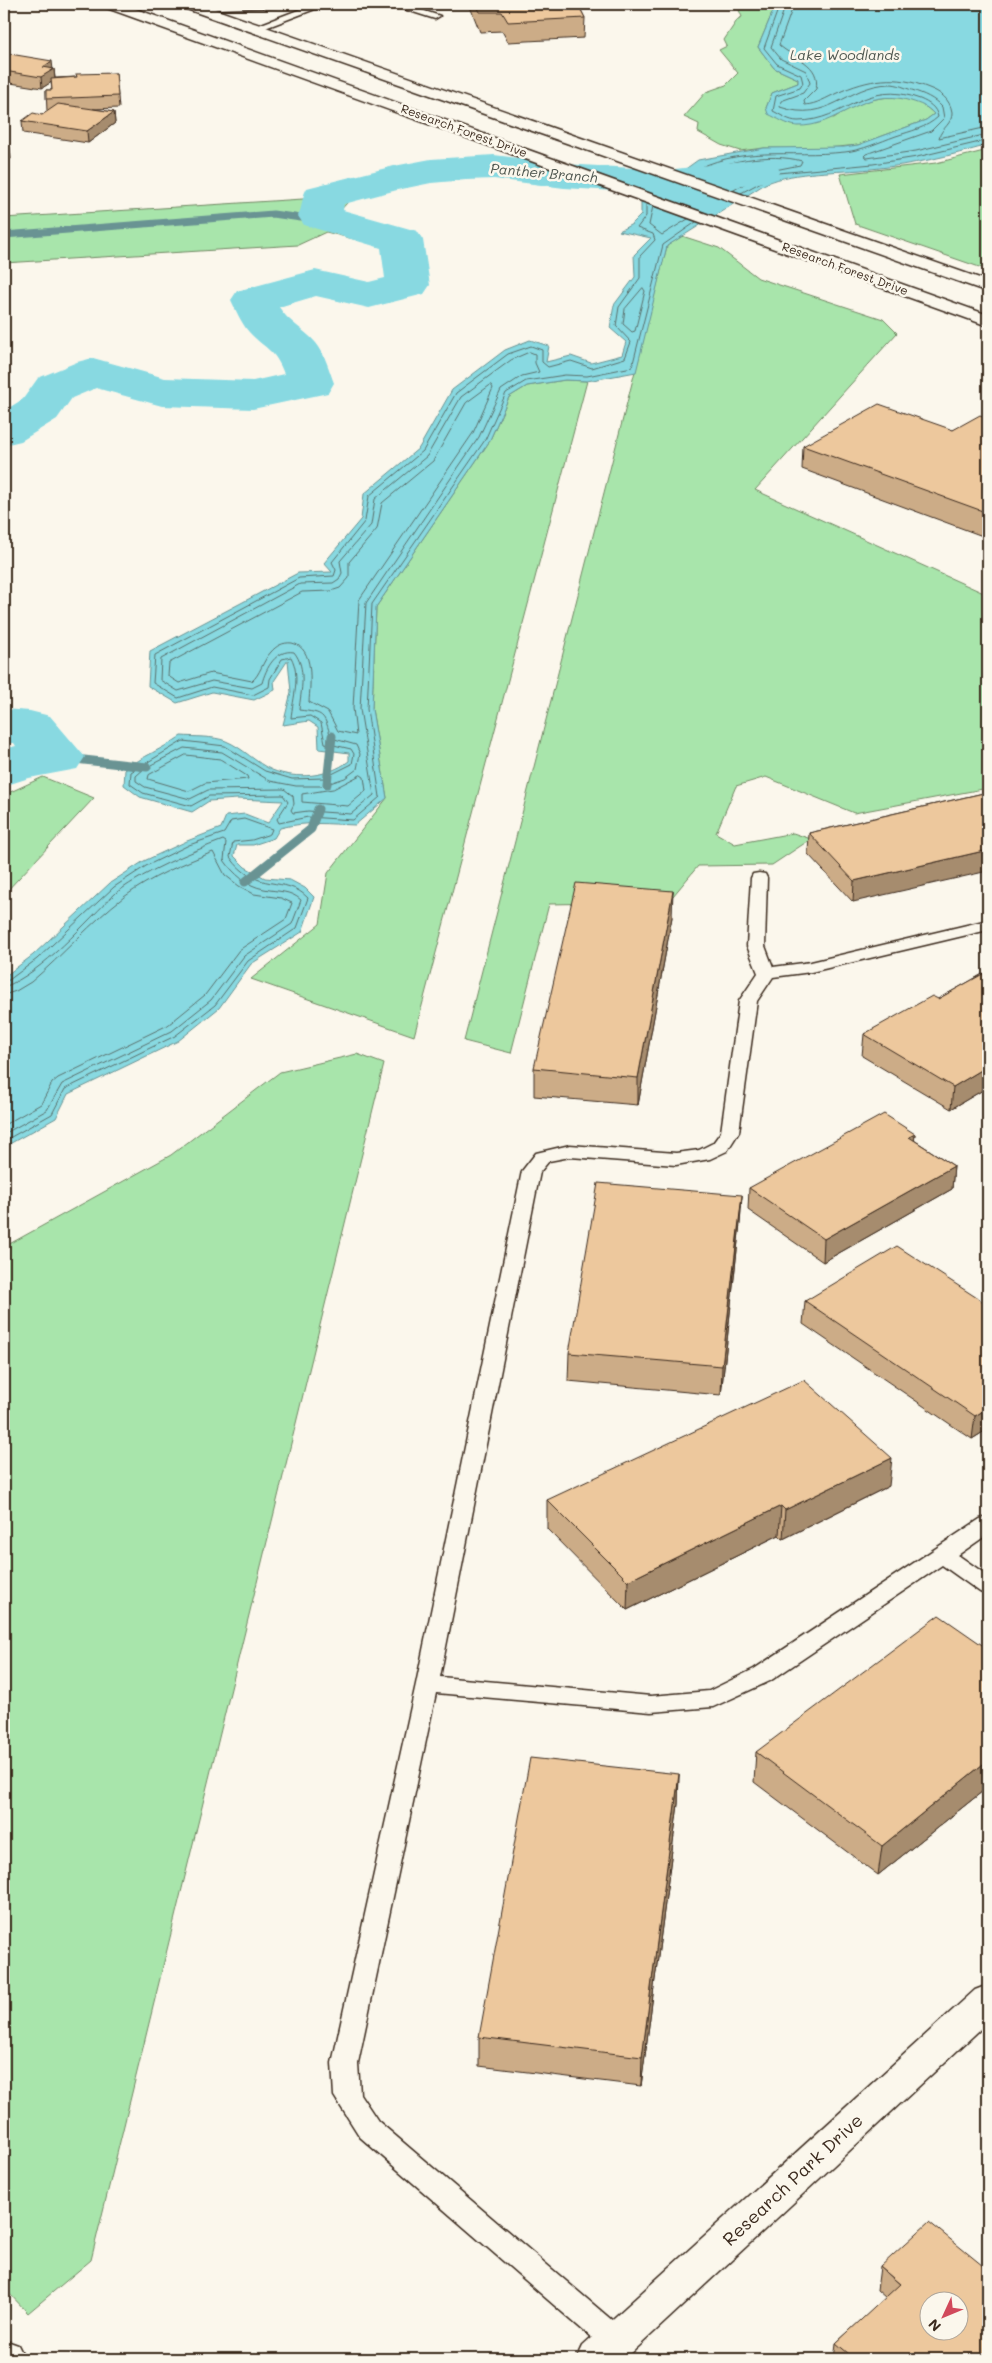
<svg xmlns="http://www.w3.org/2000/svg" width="992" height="2363" font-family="Mali,sans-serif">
  <rect width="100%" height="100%" fill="#fbf7ec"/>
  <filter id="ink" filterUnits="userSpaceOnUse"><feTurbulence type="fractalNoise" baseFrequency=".02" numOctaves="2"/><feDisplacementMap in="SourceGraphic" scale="10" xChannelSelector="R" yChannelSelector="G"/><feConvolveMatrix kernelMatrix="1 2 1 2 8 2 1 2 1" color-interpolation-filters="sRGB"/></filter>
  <g filter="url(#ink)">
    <g fill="#a8e5ab" stroke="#728864">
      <path d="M742,4H776L758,47L774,68L798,79V83L772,93L766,108L834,118C861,98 907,85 934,114L926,120L858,145L818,149L764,148L740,151L721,145L698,132L699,124L684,117L706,92L726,85L738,73L719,50L727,46L724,40L738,19L742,17L739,10Z"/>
      <polygon points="988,150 988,270 855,224 840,174 936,163"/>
      <polygon points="350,186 359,190 336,215 382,232 366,235 373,244 326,232 298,245 4,263 4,218 303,199"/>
      <polygon points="682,236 719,248 758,278 883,319 897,333 755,490 988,595 988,788 854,813 766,777 736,786 716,833 735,844 793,833 811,839 772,865 698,866 668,902 549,904 511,1053 464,1041 667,246"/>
      <polygon points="565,380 587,381 414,1036 251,979 320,924 328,873 387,798 372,709 376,607 489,442 509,397 527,386"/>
      <polygon points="43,777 94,798 4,894 4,795"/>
      <polygon points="357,1054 384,1064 91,2260 28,2313 4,2288 4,1247 171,1155 280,1072"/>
    </g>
    <path fill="#88d9e1" stroke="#699393" d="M776,4H988V145C950,156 911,165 871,169C837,173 797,170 765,184L667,246L636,372L587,381L565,380L527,386L509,397L489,442L376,607L372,709L387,798L355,825C327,824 308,821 280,828L274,838L253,845H237L234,856L245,867L265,878L290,880L305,888L314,897L302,932L251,964L219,1008L178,1041L68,1094L56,1118L4,1147V977L33,955L110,883L144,861L187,841L221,828L226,816L245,814L268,823L283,801L237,799L209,801L192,812L140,797L124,785L125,770C142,756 163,749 181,736C195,737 213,736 226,741C243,748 256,763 272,770C297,780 328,777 349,761V753L319,749L318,727L309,721L283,725L291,692L288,660L274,681L275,690L254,700L212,692L177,703L148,686L150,651L298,573L332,572L324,563L361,519L364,494L419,448L452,390L505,350L530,340L549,346L546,362L571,356L591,363L622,355L626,342L610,328L614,305L635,277L634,255L651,238L619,231L632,224L641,215V201L698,160L764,148L844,147L858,145L926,120L934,114C927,106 920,104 911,101C862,85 839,128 797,126C787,125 777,118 768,114L766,108L772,93L798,83V79L774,68L758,47Z"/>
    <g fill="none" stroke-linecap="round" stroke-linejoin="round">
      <g stroke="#5a706c" stroke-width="1">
        <path d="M786,4L771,47L781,59L806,71L810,83L803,93L781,101L780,107C829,124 846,85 890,84C898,84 905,88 912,90C924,94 934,98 942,107L944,118L931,131L866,154L864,156L867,158L916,151L988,134"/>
        <path d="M794,4L779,45C794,59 821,63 816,89L804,101L805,105C817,104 826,98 837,93C869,79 896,74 929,88C940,92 950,99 952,112C953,124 941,128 939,138L988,127"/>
        <path d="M687,174C741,144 787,158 845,152C863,150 879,142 896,136C911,131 926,128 938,117C936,107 929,103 920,99C865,78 846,121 798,121C789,121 781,115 773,111L776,96L800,88L803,83L801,75L777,64L764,48L780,4"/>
        <path d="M694,176C725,161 769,152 802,161L800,165L765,172L734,190"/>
        <polyline points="703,179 723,173 746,170 746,174 725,187"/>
        <polyline points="741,193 778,173 873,164 917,157 988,140"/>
        <path d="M646,204V216L637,228L653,234L655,240L640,256V278L619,307L616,326L631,342L625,358L592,368L571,361L548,367L542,362V350L531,346L508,354L456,393L423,451L369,496L365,521L332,562L336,570L334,576L299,578L155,655L153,683L178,698L212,687L253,695L269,687L270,679L282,659L291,657C301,676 293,698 291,718L310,716L321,723L325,743L351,749L354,754L352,764L324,778L292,779L265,771L225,746L183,741L131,772L130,784L143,793L191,806L209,796L283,795L288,802L277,819L279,823L308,817L353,820L380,797L367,709L372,604L485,440L506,393L526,381L565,375L587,376L632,367L663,245L696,222"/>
        <polyline points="653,206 649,225 662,235 688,219"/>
        <polygon points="643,288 645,291 635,331 632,332 623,324 625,309"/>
        <path d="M530,352L535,354V363L539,372L522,376L501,390L479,437L366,603L360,709L374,795L351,814L308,811L293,813L291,810L294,804L293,796L284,789L208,790L190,799L145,787L136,781V776L145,768L184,748L222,752L270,781L296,786H321L345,778L357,769L360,754L356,745L331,738C324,713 324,713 299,710C301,691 307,668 294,652C276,649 266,668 262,683L252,688L212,681L178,691L160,680L161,659L300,584L333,583L339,579L342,573L340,561L371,525L375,499L427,456L461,397L511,360Z"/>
        <path d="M491,385L493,388L473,433L359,600L353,708L356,735L338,731L328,712L309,702C310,684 315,648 292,643C283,642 276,646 271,652C263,660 260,675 252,681L211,673L179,683L168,676L169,663L302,592L331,591L340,588L349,578V562L377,529L382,503L433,461L466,403Z"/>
        <polygon points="186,755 220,759 247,776 248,779 205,783 189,791 148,779 149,775"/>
        <polygon points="361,775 364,777 366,791 348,806 302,802 302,794 333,789"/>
        <path d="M4,981L9,980L37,959L114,887L146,866L189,845L224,833L231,821L244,819L272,829L270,834L252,840L233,842L230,857C257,895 285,874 308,898L297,928L248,961L215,1005L175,1036L65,1089L52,1114L4,1141"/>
        <path d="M4,987C43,973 86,921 117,892C150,869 186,854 223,840L226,842L224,860C234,874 247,886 264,889C278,892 290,890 301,900L292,924L244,956L211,1000L172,1031L62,1084L47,1110L4,1134"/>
        <path d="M4,995L16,991L31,982C63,955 91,922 124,897C151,877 182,864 213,852L225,875L239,886L254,894L281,898L292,903L286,919L239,950L205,995L168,1025L58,1078L52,1083L41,1104L4,1125"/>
      </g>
      <polyline stroke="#699393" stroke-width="7" points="4,235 273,214 301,218 319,216"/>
      <g stroke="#699393" stroke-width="9">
        <polyline points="57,757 147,767"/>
        <polyline points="327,784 332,736"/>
        <polyline points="245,882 311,829 318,809"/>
      </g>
      <g fill="#88d9e1" fill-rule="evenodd">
        <path d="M494,155L564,164L667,170L759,159L774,162L780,171L774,180L759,183L667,194L564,188L494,179L466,180L431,183L397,190L344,204L343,210L417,231L423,240L430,285L424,294L369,308L316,296L279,307C288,322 305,330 316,343C325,354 329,370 334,383L328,393L253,409L162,406L96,388L72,398L57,419L21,441L4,445V411L23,399L38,378L77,362L93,358L165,378L253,381L284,374C275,349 266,350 249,332C241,323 236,310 231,300L237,291L315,270L369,282L385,278L381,248L304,225L298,216C303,206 301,198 307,188L394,166L431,159Z"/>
        <polygon points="4,709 30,711 50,716 85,757 77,769 29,778 4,786 4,749 16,746 14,743 4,743"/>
      </g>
      <defs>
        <g id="lane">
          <polygon points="200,4 281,4 276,7 195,10 190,7"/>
          <polygon points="314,4 328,4 260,30 252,30 251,28"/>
          <polygon points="388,4 403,4 440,16 435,19"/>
          <polygon points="759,873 765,874 767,878 765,946 773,967 811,962 988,920 988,930 811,972 773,977 757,1001 739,1132 727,1151 710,1159 676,1165 570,1157 549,1161 540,1172 440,1677 651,1696 709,1691 754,1669 980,1519 988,1517 988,1534 958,1555 988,1576 988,1595 980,1592 942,1565 770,1681 713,1707 651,1712 436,1693 358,2063 360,2094 378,2121 627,2333 631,2342 627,2351 617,2354 607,2351 360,2137 334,2096 332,2063 416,1684 522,1171 536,1153 570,1145 676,1153 699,1150 713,1143 721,1132 739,1001 758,973 747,946 751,878 753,874"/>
        </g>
        <g id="street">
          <polygon points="988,1985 988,2022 625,2359 577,2359 583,2346 975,1990"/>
          <polygon points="4,2340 18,2345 25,2359 4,2359"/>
        </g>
        <g id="secondary">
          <polygon points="102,4 122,4 988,315 988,326 104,7"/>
          <polygon points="179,4 200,4 988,281 988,292 181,7"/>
        </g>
      </defs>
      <use href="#lane" stroke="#3b2a1e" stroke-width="3"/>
      <use href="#street" stroke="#3b2a1e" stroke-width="3"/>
      <use href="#secondary" stroke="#3b2a1e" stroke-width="3"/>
      <use href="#lane" fill="#fbf7ec" fill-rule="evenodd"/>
      <use href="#street" fill="#fbf7ec" fill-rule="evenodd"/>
      <use href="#secondary" fill="#fbf7ec" fill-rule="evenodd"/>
    </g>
    <g fill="#ccac87" stroke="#3b2a1e">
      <polygon points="469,4 578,4 585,18 584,38 508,42 502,31 480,32"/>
      <polygon points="4,58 54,69 55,78 77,77 116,73 119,108 93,109 114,112 115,123 88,143 23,133 22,121 42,115 47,111 46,90 52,90 51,82 42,88 4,82"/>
      <polygon points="988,418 988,538 802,469 803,446 953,430"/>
      <polygon points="988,792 853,902 808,854 809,833"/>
      <polygon points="672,917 638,1105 534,1096 534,1068"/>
      <polygon points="988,971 988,1087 951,1109 862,1056 864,1034 938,999"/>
      <polygon points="915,1134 914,1140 954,1166 952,1189 823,1262 748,1210 749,1188"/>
      <polygon points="742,1195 740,1223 721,1395 568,1381 569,1353"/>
      <polygon points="805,1301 988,1305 988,1429 972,1439 803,1324"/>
      <polygon points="889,1486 783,1539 779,1535 627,1610 547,1529 547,1500"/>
      <polygon points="988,1649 988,1787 878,1875 754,1782 756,1752"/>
      <polygon points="679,1774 678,1804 641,2086 479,2066 479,2037"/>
      <polygon points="880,2267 988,2359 834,2359 836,2343 886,2298 877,2290"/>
    </g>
    <g fill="#a68c6e" stroke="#3b2a1e">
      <polygon points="52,61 53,70 54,69 55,80 42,88 41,77 43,67"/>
      <polygon points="114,112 115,123 88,143 87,131"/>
      <polygon points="10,147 11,159 4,160 4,148"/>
      <polygon points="988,850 988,871 853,902 854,881"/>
      <polygon points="673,891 672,917 638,1105 638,1078"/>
      <polygon points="988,1066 988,1087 951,1109 953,1087"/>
      <polygon points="915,1134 913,1156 909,1137"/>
      <polygon points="954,1166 952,1189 823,1262 824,1239"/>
      <polygon points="742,1195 740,1223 721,1395 722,1366"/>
      <polygon points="988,1408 988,1429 972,1439 975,1416"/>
      <polygon points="892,1458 889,1486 783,1539 785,1510"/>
      <polygon points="781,1506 779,1535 627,1610 628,1581"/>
      <polygon points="988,1760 988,1787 878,1875 882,1846"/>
      <polygon points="679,1774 678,1804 641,2086 642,2057"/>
    </g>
    <g fill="#edc89d" stroke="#3b2a1e" fill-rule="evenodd">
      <polygon points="476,4 578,4 585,18 508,22 502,12 480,12"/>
      <polygon points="10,54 52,61 43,67 54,69 41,77 4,71 4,58"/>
      <polygon points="116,73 118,96 46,99 46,90 52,90 51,79 77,77 76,74"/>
      <polygon points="58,104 114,112 87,131 22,121 33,113 42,115"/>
      <polygon points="4,141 10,147 4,148"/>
      <polygon points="879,404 953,430 980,415 988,418 988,513 803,446"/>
      <polygon points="988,792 988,850 854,881 809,833"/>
      <polygon points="576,883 673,891 638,1078 534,1068"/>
      <polygon points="988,971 988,1066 953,1087 864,1034 932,996 938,999"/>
      <polygon points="884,1114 915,1134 909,1137 954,1166 824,1239 749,1188"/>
      <polygon points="598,1183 742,1195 722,1366 569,1353"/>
      <polygon points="897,1246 988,1305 988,1408 975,1416 805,1301"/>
      <polygon points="804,1380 892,1458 785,1510 781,1506 628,1581 547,1500"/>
      <polygon points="939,1615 988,1649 988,1760 882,1846 756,1752"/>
      <polygon points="530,1758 679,1774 642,2057 479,2037"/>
      <path d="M929,2222L988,2270V2359H855L836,2343L900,2284L880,2267ZM930,2300H960V2330H930Z"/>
    </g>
  </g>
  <g text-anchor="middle" stroke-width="5" stroke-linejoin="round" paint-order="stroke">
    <g font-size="12" fill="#3b2a1e" stroke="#fbf7ec">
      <text transform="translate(464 131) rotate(20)" y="4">Research Forest Drive</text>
      <text transform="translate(845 269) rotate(20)" y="4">Research Forest Drive</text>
    </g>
    <g font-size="14" font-style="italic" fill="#4e564f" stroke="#fbf7ec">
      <text x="845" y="60">Lake Woodlands</text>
      <text transform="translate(544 173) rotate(5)" y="5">Panther Branch</text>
    </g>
    <g font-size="18" fill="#3b2a1e" stroke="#fbf7ec">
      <text transform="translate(793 2180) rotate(-43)" y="6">Research Park Drive</text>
    </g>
  </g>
  <rect width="992" height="2363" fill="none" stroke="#fbf7ec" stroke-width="20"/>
  <rect x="10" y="10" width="972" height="2343" fill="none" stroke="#3b2a1e" stroke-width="2" filter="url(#ink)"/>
  <g transform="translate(944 2316) rotate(226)"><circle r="24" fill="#fbf7ec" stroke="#aea59a"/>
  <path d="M0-4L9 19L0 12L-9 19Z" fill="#d1495b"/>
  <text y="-8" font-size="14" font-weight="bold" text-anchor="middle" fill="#3b2a1e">N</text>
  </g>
</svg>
